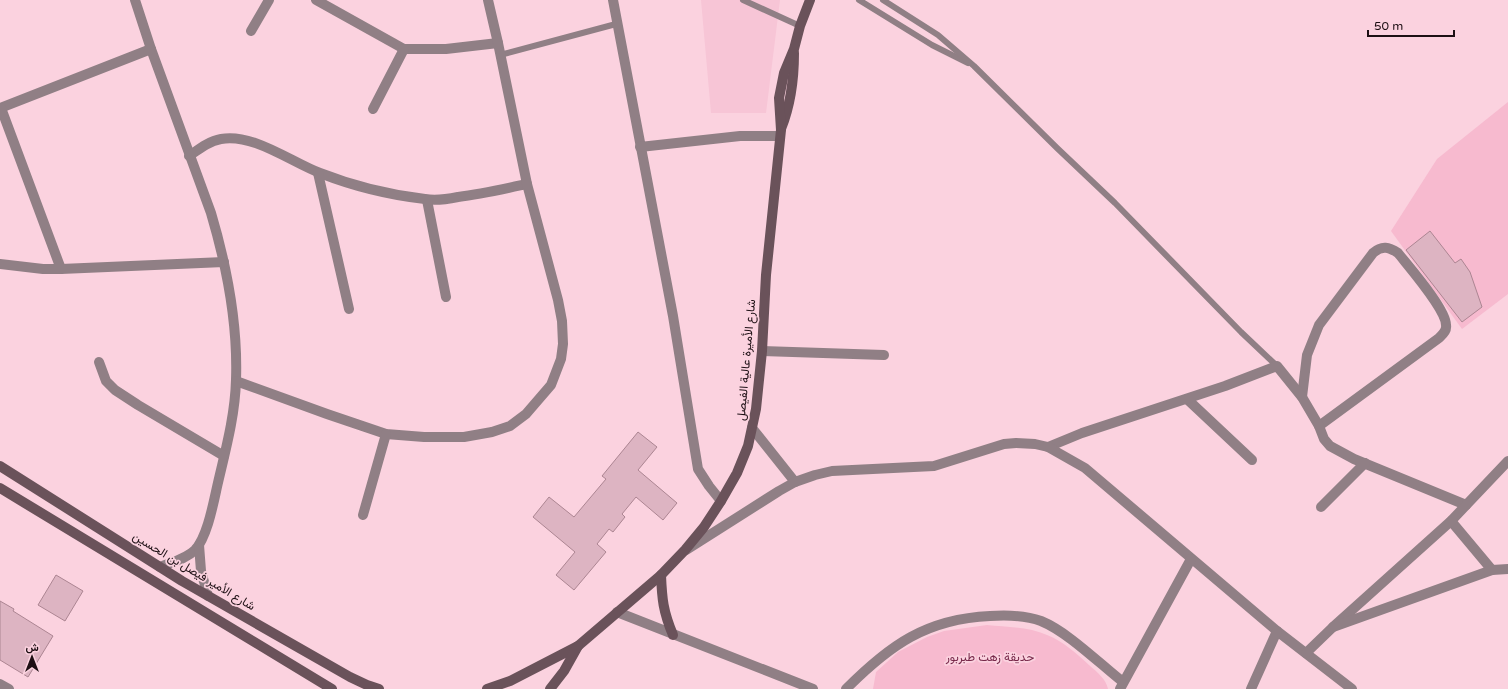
<svg xmlns="http://www.w3.org/2000/svg" width="1508" height="689" font-family="'Varela Round',Vazirmatn,sans-serif">
  <rect width="100%" height="100%" fill="#fbd2df"/>
  <polygon fill="#f7c5d6" points="701,0 780,0 766,113 711,113"/>
  <g fill="#f7bacf">
    <polygon points="1508,102 1508,294 1462,329 1391,231 1437,159"/>
    <path d="M987,625C1006,627 1029,627 1047,635C1063,641 1077,654 1089,665C1097,672 1106,679 1108,689H873L876,672L898,652L927,637L944,631Z"/>
  </g>
  <g fill="#ddb4c2" stroke="#ac8592">
    <polygon points="1430,231 1455,263 1461,259 1470,272 1482,307 1462,322 1406,250"/>
    <polygon points="638,432 657,447 638,470 677,503 663,520 636,497 622,514 625,517 613,532 609,529 597,544 606,552 574,590 556,575 575,552 533,517 549,497 574,517 606,479 602,476"/>
    <polygon points="56,575 83,591 65,621 38,605"/>
    <polygon points="0,601 14,609 13,611 53,636 28,677 0,660"/>
  </g>
  <g fill="none" stroke-linecap="round" stroke-linejoin="round">
    <g stroke="#907f85" stroke-width="6">
      <polyline points="743,0 800,26"/>
      <polyline points="859,0 932,45 968,63"/>
      <polyline points="883,0 938,35 974,66 1057,148 1115,203 1241,332 1277,366"/>
      <polyline points="500,55 616,24"/>
    </g>
    <g stroke="#907f85" stroke-width="10">
      <path d="M135,0L151,49L211,213C227,267 238,324 236,380C235,417 225,452 217,487C213,505 207,537 195,550C186,559 172,562 160,567"/>
      <polyline points="316,0 404,49 446,49 498,43"/>
      <polyline points="613,0 673,316 698,469 709,486 721,501"/>
      <polyline points="251,31 269,0"/>
      <polyline points="0,108 151,49"/>
      <polyline points="1,108 61,269"/>
      <polyline points="373,109 404,49"/>
      <polyline points="640,147 740,136 780,136"/>
      <path d="M189,156C199,149 209,141 221,139C253,133 291,162 320,173C353,186 390,195 425,199C436,201 448,199 458,197C482,194 504,189 527,184"/>
      <polyline points="318,173 349,309"/>
      <polyline points="427,200 446,297"/>
      <polyline points="0,264 43,269 61,269 224,262"/>
      <polyline points="762,351 884,355"/>
      <polyline points="99,362 106,381 115,390 138,405 224,456"/>
      <polyline points="236,381 327,414 386,434 424,437 464,437 492,432 510,426 526,414 551,385 561,359 563,344 562,321 558,300 527,184 498,43 488,0"/>
      <path d="M1302,397L1307,355L1319,325L1373,253C1382,245 1389,247 1398,253C1409,267 1446,309 1446,325C1447,331 1443,334 1439,338L1319,426"/>
      <polyline points="1187,399 1252,460"/>
      <polyline points="752,428 795,482"/>
      <polyline points="1048,447 1082,433 1225,386 1277,366 1302,397 1319,426 1324,439 1330,446 1354,459 1466,505"/>
      <polyline points="1321,507 1365,463"/>
      <polyline points="363,515 386,434"/>
      <polyline points="1451,521 1492,570"/>
      <polyline points="199,545 201,571 208,596"/>
      <polyline points="686,550 779,491 795,482 815,475 832,471 934,466 1004,444 1016,443 1035,444 1048,447 1085,468 1277,631 1352,689"/>
      <polyline points="617,612 813,689"/>
      <polyline points="1333,627 1451,521 1508,461"/>
      <polyline points="1306,653 1333,627 1492,570 1508,569"/>
      <polyline points="0,684 9,689"/>
      <path d="M846,689C890,645 926,619 990,616C1006,615 1025,615 1041,621C1068,632 1100,664 1123,682"/>
      <polyline points="1120,689 1191,559"/>
      <polyline points="1251,689 1277,631"/>
    </g>
    <g stroke="#6a525a" stroke-width="10">
      <path d="M781,129C791,104 794,80 794,53"/>
      <polyline points="0,466 182,581 350,677 367,685 379,689"/>
      <polyline points="0,488 332,689"/>
      <path d="M661,575C662,599 663,611 673,635"/>
      <polyline points="487,689 510,681 578,646 661,575 685,550 704,527 721,501 737,473 748,446 756,409 762,351 766,275 781,130 779,98 784,73 794,49 800,26 810,0"/>
      <polyline points="550,689 564,671 578,646"/>
    </g>
  </g>
  <g text-anchor="middle" stroke-width="3.5" stroke-linejoin="round" paint-order="stroke">
    <g font-size="12" fill="#1d0f14" stroke="#fbd2df">
      <text transform="translate(746 360) rotate(-85)" y="4">شارع الأميرة عالية الفيصل</text>
      <text transform="translate(194 571) rotate(31)" y="4">شارع الأمير فيصل بن الحسين</text>
    </g>
    <g font-size="12" fill="#77284a" stroke="#fbd2df">
      <text x="990" y="661">حديقة زهت طبربور</text>
    </g>
  </g>
  <g transform="translate(32 657)" stroke="#fbd2df" stroke-width="3" paint-order="stroke">
  <path d="M0-3L7 15L0 10L-7 15Z" fill="#1d0f14"/>
  <text y="-6" font-size="11" font-weight="bold" text-anchor="middle" fill="#1d0f14">ش</text>
  </g>
  <path d="M1368 30v6h86v-6" fill="none" stroke="#1d0f14" stroke-width="2"/>
  <text x="1374" y="30" font-size="12" fill="#1d0f14" stroke="#fbd2df" stroke-width="3" paint-order="stroke">50 m</text>
</svg>
